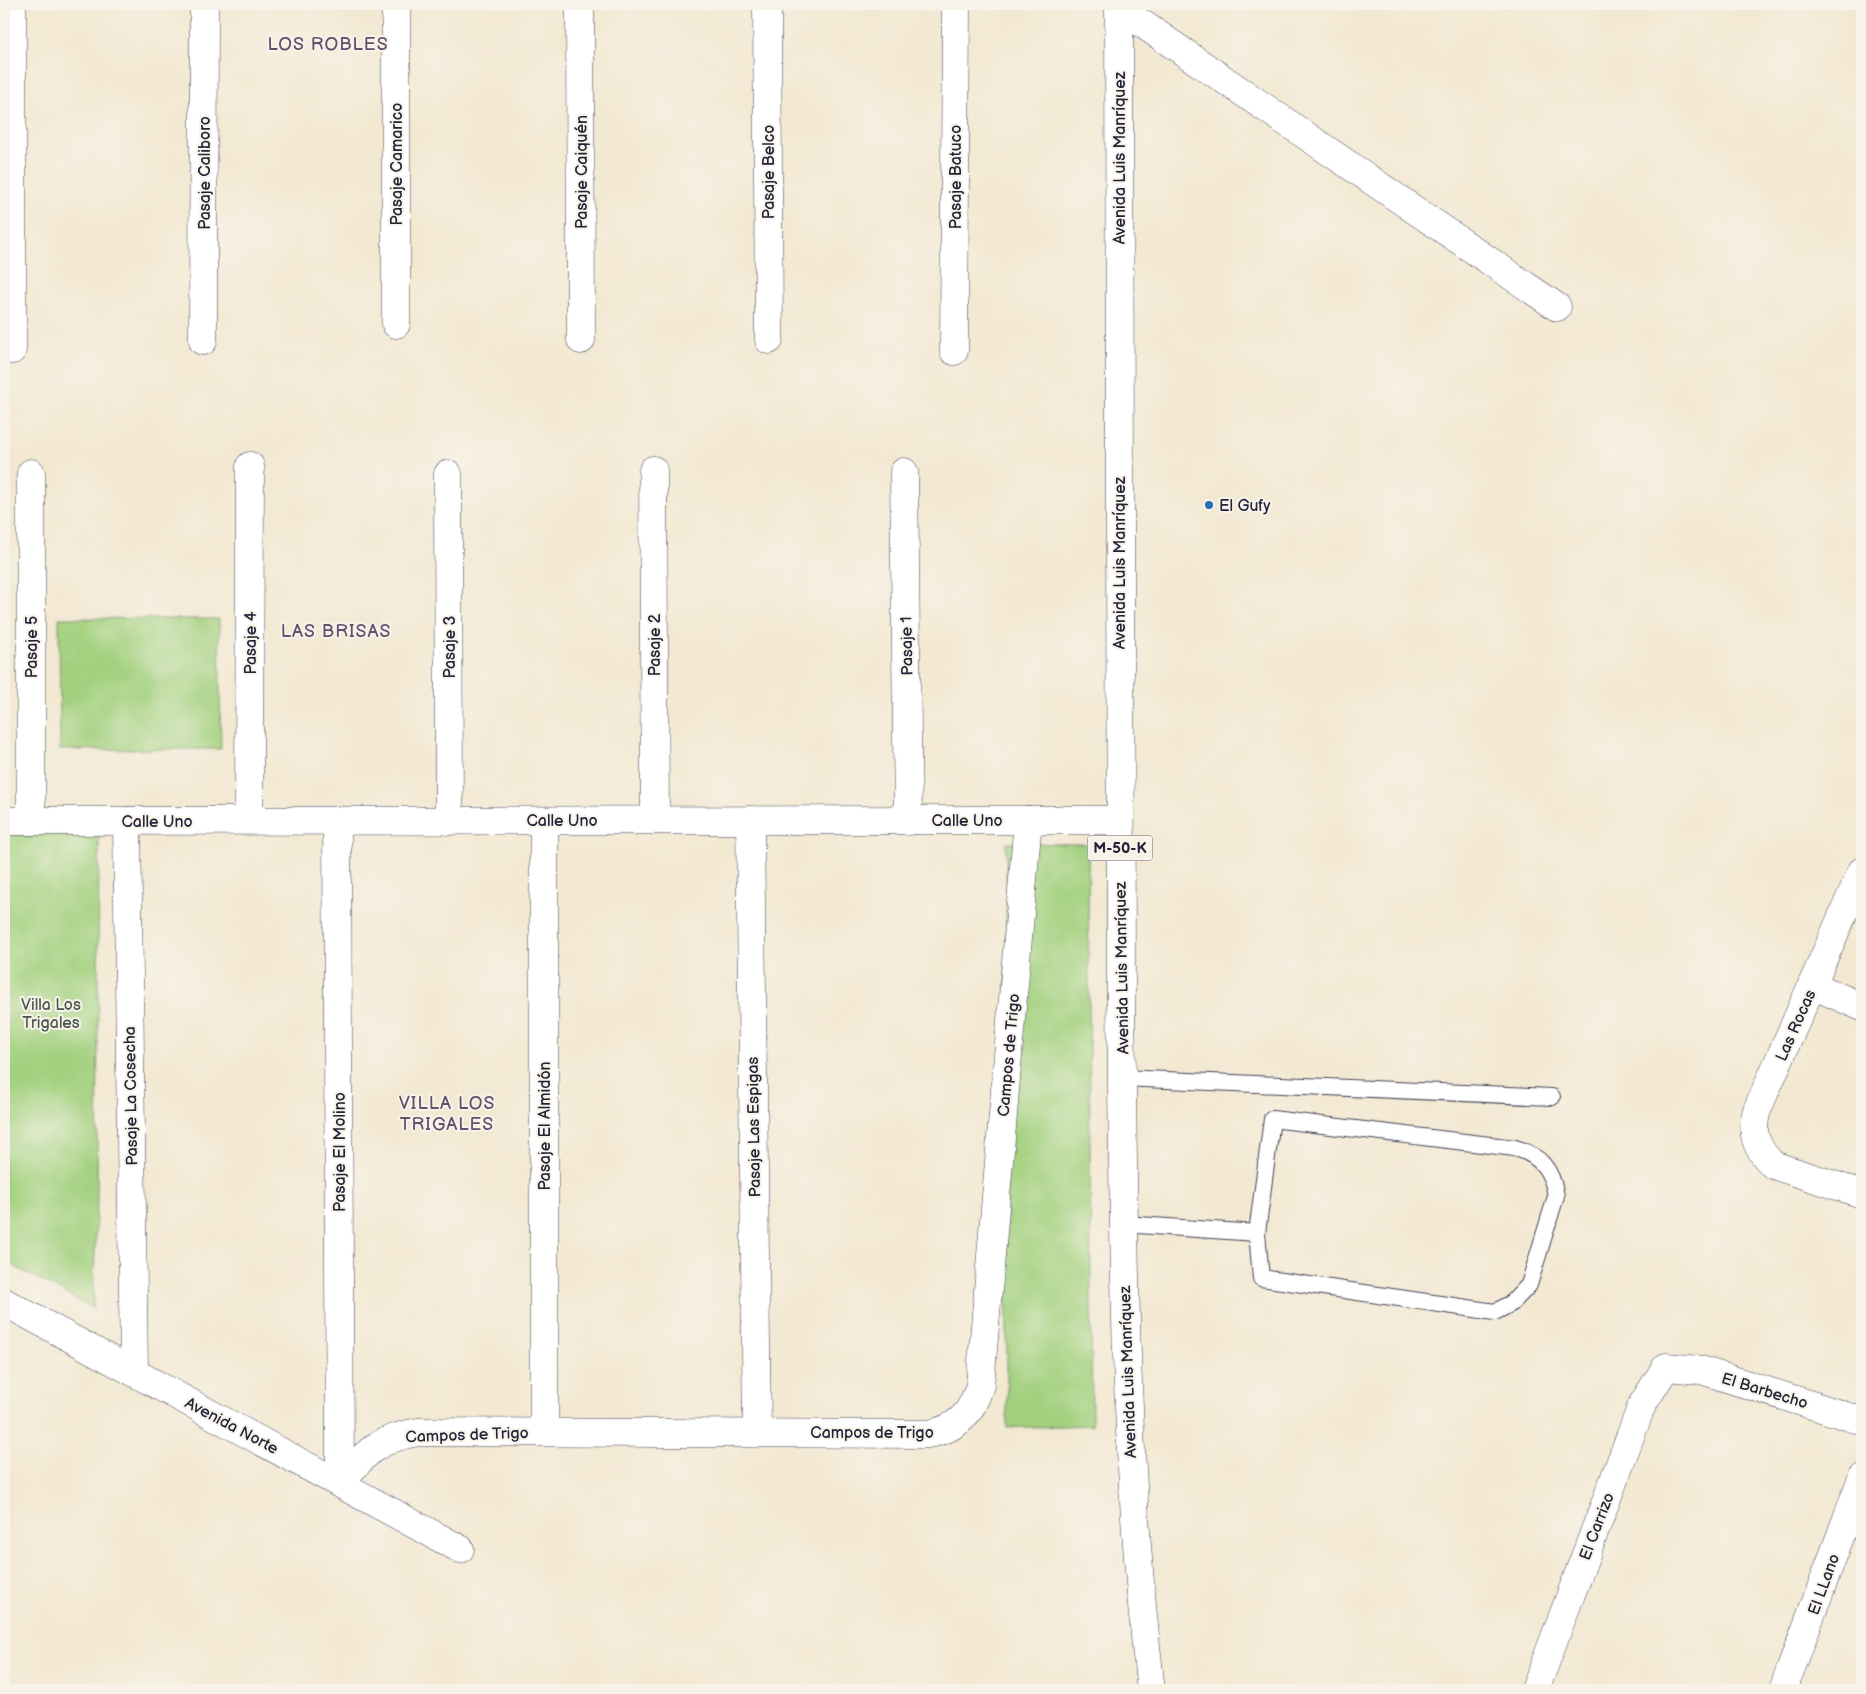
<svg xmlns="http://www.w3.org/2000/svg" width="1866" height="1694" font-family="'Balsamiq Sans',sans-serif">
  <rect width="100%" height="100%" fill="#f7f3e8"/>
  <filter id="ink" filterUnits="userSpaceOnUse"><feTurbulence type="fractalNoise" baseFrequency=".02" numOctaves="2"/><feDisplacementMap in="SourceGraphic" scale="10" xChannelSelector="R" yChannelSelector="G"/><feConvolveMatrix kernelMatrix="1 2 1 2 8 2 1 2 1" color-interpolation-filters="sRGB"/></filter>
  <filter id="wash" filterUnits="userSpaceOnUse"><feTurbulence type="fractalNoise" baseFrequency=".0096" numOctaves="4" result="noise"/><feDisplacementMap in="SourceGraphic" scale="20" xChannelSelector="R" yChannelSelector="G"/><feGaussianBlur stdDeviation="1.12" result="paint"/><feColorMatrix in="noise" values="0 0 0 0 0 0 0 0 0 0 0 0 0 0 0 0 0 1.4 0 .05"/><feComposite in="paint" operator="in"/></filter>
  <g filter="url(#wash)">
    <rect width="100%" height="100%" fill="#f3e8d2"/>
    <g fill="#a3d17f" stroke="#627a5d">
      <polygon points="59,618 219,619 221,749 60,750"/>
      <polygon points="4,828 99,829 97,1197 93,1308 4,1261"/>
      <polygon points="1006,843 1088,844 1092,1425 1007,1428"/>
    </g>
  </g>
  <g filter="url(#ink)">
    <g fill="none" stroke-linecap="round" stroke-linejoin="round">
      <defs>
        <g id="service">
          <polyline points="1122,1078 1552,1097"/>
          <path d="M1272,1119L1515,1148C1540,1155 1552,1170 1556,1196L1529,1285L1512,1303L1495,1312L1261,1278L1257,1233Z"/>
          <polyline points="1123,1224 1257,1233"/>
        </g>
        <g id="minor">
          <polyline points="396,4 396,324"/>
          <polyline points="580,4 581,340"/>
          <polyline points="767,4 769,340"/>
          <polyline points="1119,8 1557,307"/>
          <polyline points="203,341 204,4"/>
          <polyline points="12,350 12,4"/>
          <polyline points="954,351 956,4"/>
          <polyline points="653,470 655,820"/>
          <polyline points="904,472 908,821"/>
          <polyline points="448,474 449,821"/>
          <polyline points="249,820 250,466"/>
          <polyline points="750,820 757,1433"/>
          <polyline points="4,821 1119,820"/>
          <polyline points="31,821 31,473"/>
          <polyline points="127,821 134,1372"/>
          <polyline points="337,821 340,1483"/>
          <polyline points="544,821 544,1432"/>
          <path d="M1862,871L1757,1110C1750,1133 1756,1148 1773,1165L1862,1194"/>
          <polyline points="1812,985 1862,1007"/>
          <polyline points="4,1302 460,1549"/>
          <path d="M340,1483C366,1452 377,1439 418,1432L928,1434C958,1429 972,1413 980,1385L1028,820"/>
          <polyline points="1535,1690 1642,1405 1666,1367 1701,1370 1862,1421"/>
          <polyline points="1783,1690 1862,1478"/>
        </g>
        <path id="primary" d="M1119,4C1119,334 1118,665 1121,996C1124,1228 1123,1459 1151,1690"/>
      </defs>
      <use href="#service" stroke="#414052" stroke-width="18"/>
      <use href="#minor" stroke="#414052" stroke-width="29"/>
      <use href="#primary" stroke="#414052" stroke-width="29"/>
      <use href="#service" stroke="#fff" stroke-width="16"/>
      <use href="#minor" stroke="#fff" stroke-width="28"/>
      <use href="#primary" stroke="#fff" stroke-width="28"/>
    </g>
  </g>
  <circle fill="#1f6fb2" stroke="#f7f3e8" stroke-width="2" cx="1209" cy="505" r="5"/>
  <g text-anchor="middle" stroke-width="4" stroke-linejoin="round" paint-order="stroke">
    <rect fill="#f7f3e8" stroke="#62616f" stroke-width="1" x="1087.5" y="835.5" width="65" height="25" rx="4"/>
    <g font-size="15" font-weight="bold" fill="#22223b">
      <text x="1120" y="853">M-50-K</text>
    </g>
    <g font-size="16" fill="#22223b" stroke="#f7f3e8">
      <text transform="translate(1119 158) rotate(-90)" y="6">Avenida Luis Manríquez</text>
      <text transform="translate(396 164) rotate(-90)" y="6">Pasaje Camarico</text>
      <text transform="translate(581 172) rotate(-90)" y="6">Pasaje Caiquén</text>
      <text transform="translate(768 172) rotate(-90)" y="6">Pasaje Belco</text>
      <text transform="translate(204 173) rotate(-90)" y="6">Pasaje Caliboro</text>
      <text transform="translate(955 177) rotate(-90)" y="6">Pasaje Batuco</text>
      <text transform="translate(1119 563) rotate(-90)" y="6">Avenida Luis Manríquez</text>
      <text transform="translate(250 643) rotate(-90)" y="6">Pasaje 4</text>
      <text transform="translate(654 645) rotate(-90)" y="6">Pasaje 2</text>
      <text transform="translate(906 646) rotate(-91)" y="6">Pasaje 1</text>
      <text transform="translate(31 647) rotate(-90)" y="6">Pasaje 5</text>
      <text transform="translate(449 647) rotate(-90)" y="6">Pasaje 3</text>
      <text x="562" y="826">Calle Uno</text>
      <text x="967" y="826">Calle Uno</text>
      <text x="157" y="827">Calle Uno</text>
      <text transform="translate(1121 968) rotate(-91)" y="6">Avenida Luis Manríquez</text>
      <text transform="translate(1795 1025) rotate(-66)" y="6">Las Rocas</text>
      <text transform="translate(1008 1055) rotate(-85)" y="6">Campos de Trigo</text>
      <text transform="translate(130 1096) rotate(-91)" y="6">Pasaje La Cosecha</text>
      <text transform="translate(544 1126) rotate(-90)" y="6">Pasaje El Almidón</text>
      <text transform="translate(753 1127) rotate(-91)" y="6">Pasaje Las Espigas</text>
      <text transform="translate(339 1152) rotate(-90)" y="6">Pasaje El Molino</text>
      <text transform="translate(1127 1372) rotate(-92)" y="6">Avenida Luis Manríquez</text>
      <text transform="translate(1765 1390) rotate(17)" y="6">El Barbecho</text>
      <text transform="translate(232 1425) rotate(28)" y="6">Avenida Norte</text>
      <text x="872" y="1438">Campos de Trigo</text>
      <text transform="translate(467 1434) rotate(-2)" y="6">Campos de Trigo</text>
      <text transform="translate(1596 1526) rotate(-69)" y="6">El Carrizo</text>
      <text transform="translate(1823 1584) rotate(-70)" y="6">El LLano</text>
    </g>
    <g font-size="16" fill="#22223b" stroke="#f7f3e8" text-anchor="start">
      <text x="1219" y="511">El Gufy</text>
    </g>
    <g font-size="16" fill="#49574f" stroke="#f7f3e8">
      <text x="51" y="1010">Villa Los<tspan x="51" dy="18">Trigales</tspan></text>
    </g>
    <g font-size="18" letter-spacing="1" fill="#63506d" stroke="#f7f3e8">
      <text x="328" y="50">LOS ROBLES</text>
      <text x="336" y="637">LAS BRISAS</text>
      <text x="447" y="1109">VILLA LOS<tspan x="447" dy="21">TRIGALES</tspan></text>
    </g>
  </g>
  <rect width="1866" height="1694" fill="none" stroke="#f7f3e8" stroke-width="20"/>
</svg>
